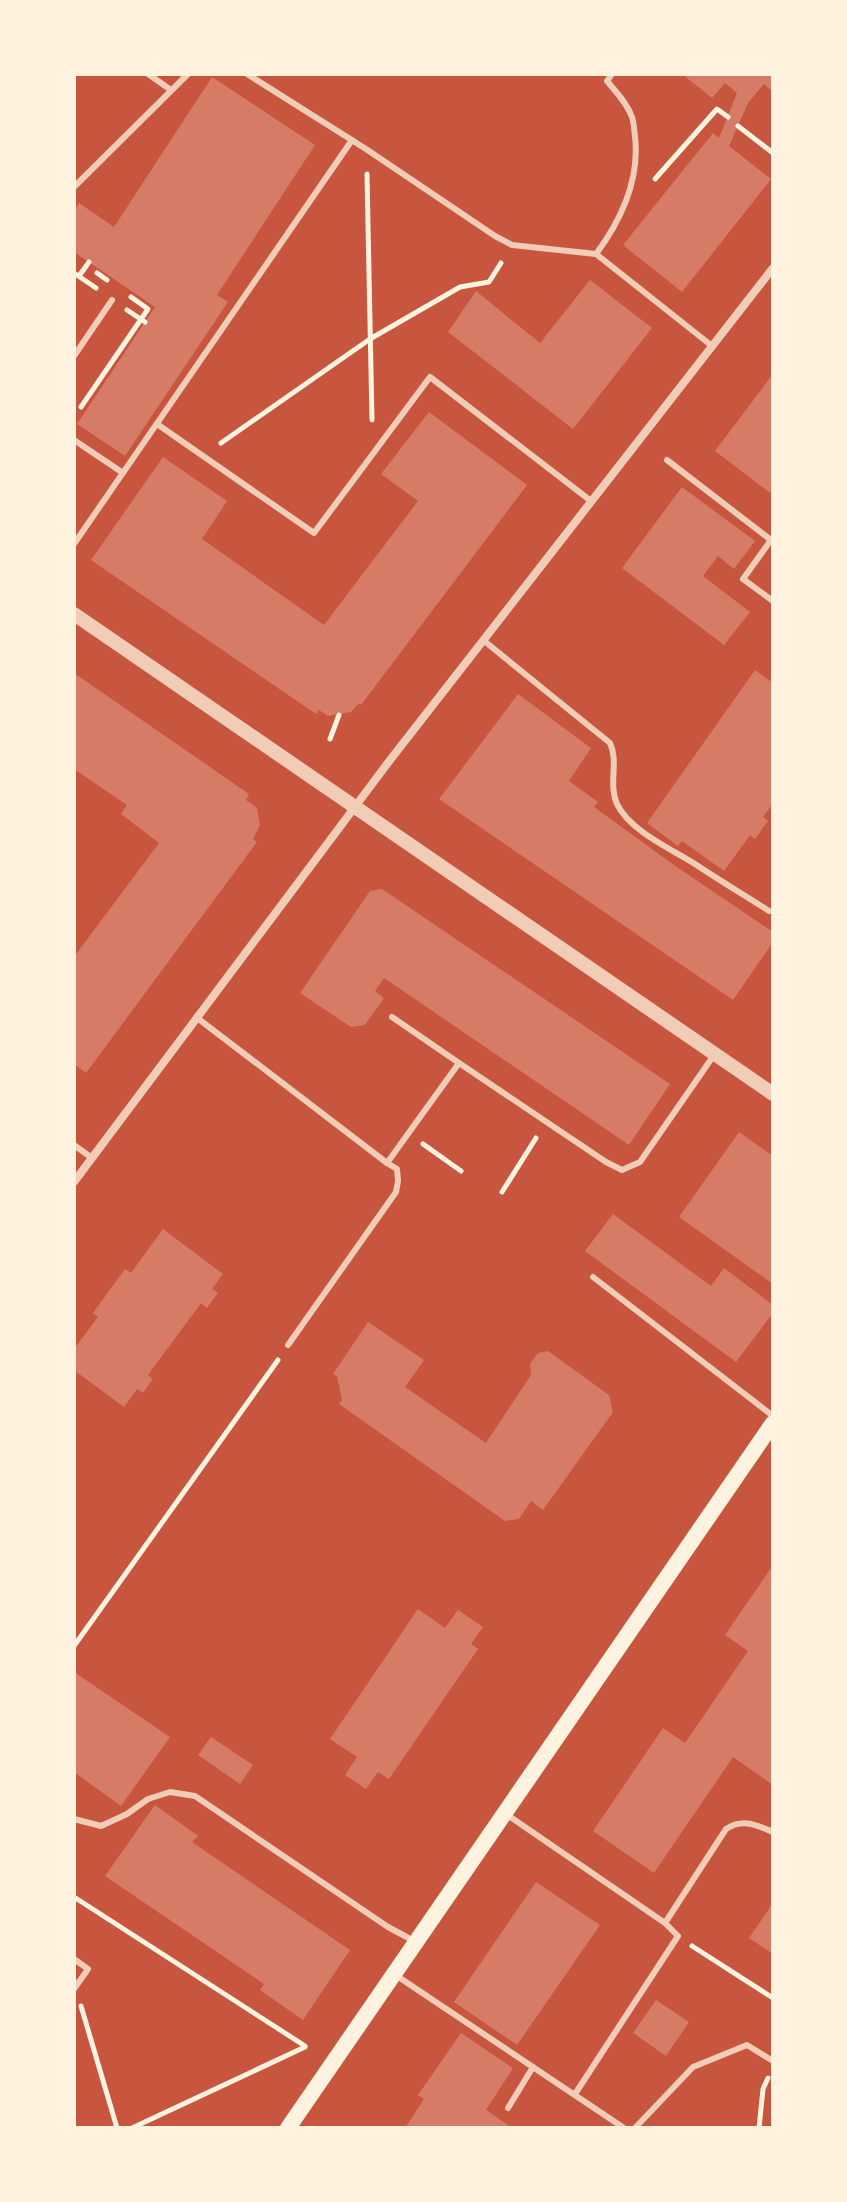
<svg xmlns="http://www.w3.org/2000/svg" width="847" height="2202" font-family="'Exo 2',sans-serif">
  <rect width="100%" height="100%" fill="#c8553d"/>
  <g fill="#d67c66">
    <polygon points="682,74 773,74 773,92 764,84 748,103 729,146 771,179 682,292 623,245 713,133 719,138 737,93 725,83 712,98"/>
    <polygon points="212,77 315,145 217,295 228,302 125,456 77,424 155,307 74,252 74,211 79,203 114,227"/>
    <polygon points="590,280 652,328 573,429 448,332 476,291 540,343"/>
    <polygon points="773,374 773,495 715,451"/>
    <polygon points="429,412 527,485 361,705 359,703 351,712 328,716 319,710 316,714 91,560 163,457 227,501 202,539 324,625 418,501 381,474"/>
    <polygon points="682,487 755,541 734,569 718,556 703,576 750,612 724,645 622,568"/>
    <polygon points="755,670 773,683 773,803 763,817 768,821 755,839 750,835 724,871 682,841 678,846 647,823"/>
    <polygon points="74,673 249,794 246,800 257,808 260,825 253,839 257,842 86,1073 74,1064 74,957 159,843 121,814 127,805 74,769"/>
    <polygon points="518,694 591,748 569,781 598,802 594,807 674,865 773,932 773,942 733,1000 439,799"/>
    <polygon points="382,889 670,1084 629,1145 384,978 375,991 384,998 365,1025 351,1027 300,993 370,891"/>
    <polygon points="739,1132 773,1156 773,1284 679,1217"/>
    <polygon points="613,1214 711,1286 724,1268 773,1305 773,1313 736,1362 585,1251"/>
    <polygon points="163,1229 223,1274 212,1289 218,1293 207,1308 201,1303 148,1375 153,1379 143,1393 137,1389 124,1407 74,1370 74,1349 98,1317 93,1313 125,1269 131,1273"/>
    <polygon points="368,1322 424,1360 405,1387 486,1443 531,1375 530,1364 538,1353 548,1351 609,1395 613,1412 543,1510 531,1501 519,1519 505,1521 339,1404 342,1400 337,1376 333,1374"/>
    <polygon points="773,1565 773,1785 733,1757 654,1873 593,1831 663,1728 685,1743 748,1651 725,1635"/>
    <polygon points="418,1609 445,1628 458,1610 483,1627 471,1644 478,1649 389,1779 378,1772 366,1789 345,1775 357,1757 330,1739"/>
    <polygon points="74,1672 170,1737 121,1806 74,1772"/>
    <polygon points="211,1737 253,1765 240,1784 198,1755"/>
    <polygon points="155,1805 198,1836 192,1842 350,1950 303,2020 260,1990 264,1984 105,1876"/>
    <polygon points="536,1882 600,1925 517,2045 454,2002"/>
    <polygon points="773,1903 773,1954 749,1938"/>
    <polygon points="656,2000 689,2022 666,2056 633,2033"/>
    <polygon points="461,2033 513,2068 486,2110 512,2128 405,2128 424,2099 418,2095"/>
  </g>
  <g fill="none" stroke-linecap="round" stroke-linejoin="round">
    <g stroke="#fff3e0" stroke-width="5">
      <polyline points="738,126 773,153"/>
      <polyline points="367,174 372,420"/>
      <polyline points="655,179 717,109 728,117"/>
      <polyline points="74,273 96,288"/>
      <polyline points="97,273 107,280"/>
      <polyline points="79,276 89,262"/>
      <polyline points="127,310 145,322"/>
      <polyline points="81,407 148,309 131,297"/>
      <polyline points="221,443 370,339 460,287 489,282 501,263"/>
      <polyline points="330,739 339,715"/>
      <polyline points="423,1144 461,1171"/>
      <polyline points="502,1192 536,1138"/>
      <polyline points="74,1646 278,1360"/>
      <polyline points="74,1897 305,2046"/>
      <polyline points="692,1946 773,1998"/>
      <polyline points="81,2006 117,2128"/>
      <polyline points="132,2128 305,2047"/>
      <polyline points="759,2128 763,2089 768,2078"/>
    </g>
    <g stroke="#f1ccb7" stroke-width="6">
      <polyline points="148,74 171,90"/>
      <polyline points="247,74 366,149 495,236 512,245 596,254 712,346"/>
      <polyline points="74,187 188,74"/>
      <path d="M596,254C622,219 640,180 635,136C634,130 634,123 632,117C627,103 616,92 607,81L612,74"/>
      <polyline points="74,356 112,300"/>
      <polyline points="157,424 314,533 430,377 591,501"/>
      <polyline points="74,440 123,473"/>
      <polyline points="667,460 771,540 743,579 773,601"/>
      <polyline points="74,544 352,140"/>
      <path d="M483,640L610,743C619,762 608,784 617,804C629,830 671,849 695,864C719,880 744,895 769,911"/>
      <polyline points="196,1017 387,1163 459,1063 606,1162 622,1170 640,1162 714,1055"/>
      <polyline points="392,1017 459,1063"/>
      <polyline points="74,1145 92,1158"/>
      <polyline points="593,1277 773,1416"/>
      <polyline points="288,1345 396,1192 398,1181 397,1169 387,1163"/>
      <polyline points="506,1814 665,1923 678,1936 575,2094"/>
      <polyline points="74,1819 101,1826 127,1814 148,1799 170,1792 195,1796 388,1927 416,1942"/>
      <path d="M665,1923L726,1829C743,1818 756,1825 773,1832"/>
      <polyline points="74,1959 88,1969 74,1989"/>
      <polyline points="394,1974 624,2128"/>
      <polyline points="508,2108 533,2067"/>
      <polyline points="635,2128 693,2067 747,2045 773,2061"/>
    </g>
    <polyline stroke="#f1ccb7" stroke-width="8" points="74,1182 387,764 773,268"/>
    <polyline stroke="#f1ccb7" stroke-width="14" points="74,614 773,1094"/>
    <polyline stroke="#fff3e0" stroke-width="16" points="288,2128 773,1423"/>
  </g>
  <rect width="847" height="2202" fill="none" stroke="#fff3e0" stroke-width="152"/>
</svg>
